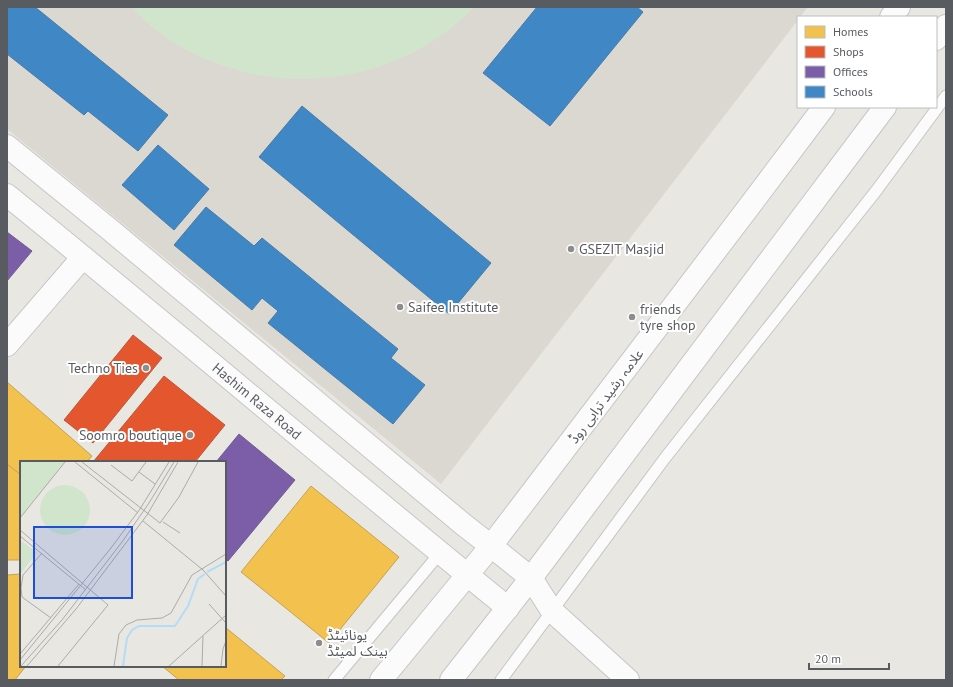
<svg xmlns="http://www.w3.org/2000/svg" width="953" height="687" font-family="'PT Sans','Noto Sans Arabic',sans-serif">
  <rect width="100%" height="100%" fill="#e9e7e2"/>
  <polygon fill="#dbd8d1" points="7,7 808,7 800,17 798,17 798,20 441,484 7,129"/>
  <path fill="#d1e5cd" d="M131,7H474C425,59 352,84 281,78C275,77 269,77 263,76C243,73 224,66 205,59C186,51 167,39 151,26C144,20 137,13 131,7Z"/>
  <g fill="#f2c14e" stroke="#c4a354">
    <polygon points="7,382 92,456 87,462 21,462 21,480 7,468"/>
    <polygon points="7,464 21,475 21,560 7,560"/>
    <polygon points="311,486 399,557 329,643 241,572"/>
    <polygon points="21,574 21,666 26,666 15,680 7,680 7,575"/>
    <polygon points="225,627 285,676 281,680 179,680 162,666 225,666"/>
  </g>
  <g fill="#e4572e" stroke="#ba583d">
    <polygon points="133,335 162,358 93,443 64,420"/>
    <polygon points="164,376 225,425 195,462 93,462"/>
  </g>
  <g fill="#7b5ea7" stroke="#705d92">
    <polygon points="7,232 32,251 7,281"/>
    <polygon points="239,434 295,480 228,561 225,559 225,462 216,462"/>
  </g>
  <g fill="#3f88c5" stroke="#467ba7">
    <polygon points="7,7 35,7 168,115 138,151 88,111 84,115 7,54"/>
    <polygon points="537,7 637,7 643,12 550,126 483,73"/>
    <polygon points="302,106 491,263 449,314 259,157"/>
    <polygon points="158,145 209,189 174,230 122,185"/>
    <polygon points="206,207 254,246 262,238 398,349 391,358 425,385 393,424 268,323 278,311 262,298 252,310 174,245"/>
  </g>
  <g fill="none" stroke-linecap="round" stroke-linejoin="round">
    <defs>
      <g id="lane">
        <polyline points="334,680 440,553"/>
        <polyline points="501,680 665,458 876,191 946,96"/>
      </g>
      <g id="street">
        <polyline points="7,345 83,257"/>
        <polyline points="491,546 531,578 552,611 628,680"/>
      </g>
      <g id="secondary">
        <polyline points="891,17 899,7"/>
        <polyline points="936,39 946,26"/>
        <polyline points="7,146 108,228 464,525 491,546"/>
        <path id="s1" d="M7,195C175,331 340,472 508,608"/>
        <polyline points="381,680 491,546 748,208 824,107"/>
        <polyline points="451,680 531,578 885,107"/>
      </g>
    </defs>
    <use href="#lane" stroke="#c5c5c5" stroke-width="13"/>
    <use href="#street" stroke="#c5c5c5" stroke-width="24"/>
    <use href="#secondary" stroke="#c6c6c6" stroke-width="24"/>
    <use href="#lane" stroke="#fcfbfb" stroke-width="11"/>
    <use href="#street" stroke="#fcfbfb" stroke-width="22"/>
    <use href="#secondary" stroke="#fcfbfb" stroke-width="22"/>
  </g>
  <g fill="#8b8d8e" stroke="#fff" stroke-width="1.5">
    <circle cx="571" cy="249" r="4"/>
    <circle cx="400" cy="307" r="4"/>
    <circle cx="632" cy="317" r="4"/>
    <circle cx="146" cy="368" r="4"/>
    <circle cx="190" cy="435" r="4"/>
    <circle cx="319" cy="643" r="4"/>
  </g>
  <g text-anchor="middle" stroke-width="4" stroke-linejoin="round" paint-order="stroke">
    <g font-size="14" fill="#585c61" stroke="#fff" text-anchor="start">
      <text x="579" y="254">GSEZIT Masjid</text>
      <text x="408" y="312">Saifee Institute</text>
      <text x="640" y="314">friends<tspan x="640" dy="16">tyre shop</tspan></text>
      <text x="138" y="373" text-anchor="end">Techno Ties</text>
      <text x="182" y="440" text-anchor="end">Soomro boutique</text>
      <text x="327" y="640">یونائیٹڈ<tspan x="327" dy="16">بینک لمیٹڈ</tspan></text>
    </g>
    <g font-size="14" fill="#585c61" stroke="#fff">
      <text transform="translate(606 396) rotate(-53)" y="5">علامہ رشید ترابی روڈ</text>
      <text dy="5" stroke="none"><textPath href="#s1" startOffset="324">Hashim Raza Road</textPath></text>
    </g>
  </g>
  <g transform="translate(20 461)">
    <rect width="206" height="206" fill="#e9e7e2"/>
    <path d="M0,1H45L0,57ZM20 49a25 25 0 1 1 50 0a25 25 0 1 1-50 0ZM0,79L17,92L0,113Z" fill="#d1e5cd"/>
    <path fill="none" stroke="#b3dcf6" stroke-width="2" d="M187,111L206,101M103,205L107,177L112,169L119,165H155L168,145L178,118L185,113"/>
    <path fill="none" stroke="#ababaa" stroke-width="1" d="M55,1L118,52M62,1L140,62L159,36L178,1M91,4L112,20L126,1M119,11L135,23M0,57L45,1M123,60L183,109L206,135M143,61L160,72M0,69L88,144L38,205M0,75L66,129M22,92L3,114L1,127L2,136L31,157M189,143L206,162M0,193L59,123M0,199L91,87L120,48L149,1M1,205L42,159L102,81L129,42L154,1M7,205L56,148L127,54L158,1M94,205L99,173L106,164L117,159L142,157L151,152L172,114L206,93M149,205L206,154M182,205L183,175M201,205L203,188L206,180"/>
    <path fill="#1d4ed8" fill-opacity="0.15" stroke="#1d4ed8" stroke-width="2" d="M14,66H112V137H14Z"/>
    <rect width="206" height="206" fill="none" stroke="#585c61" stroke-width="2"/>
  </g>
  <rect width="953" height="687" fill="none" stroke="#585c61" stroke-width="16"/>
  <rect x="797" y="16" width="140" height="92" fill="#ffffff" stroke="#bcbec0"/>
  <rect x="805" y="26" width="20" height="12" fill="#f2c14e" stroke="#bcbec0"/>
  <text x="833" y="36" font-size="12" fill="#585c61">Homes</text>
  <rect x="805" y="46" width="20" height="12" fill="#e4572e" stroke="#bcbec0"/>
  <text x="833" y="56" font-size="12" fill="#585c61">Shops</text>
  <rect x="805" y="66" width="20" height="12" fill="#7b5ea7" stroke="#bcbec0"/>
  <text x="833" y="76" font-size="12" fill="#585c61">Offices</text>
  <rect x="805" y="86" width="20" height="12" fill="#3f88c5" stroke="#bcbec0"/>
  <text x="833" y="96" font-size="12" fill="#585c61">Schools</text>
  <path d="M809 663v6h80v-6" fill="none" stroke="#585c61" stroke-width="2"/>
  <text x="815" y="663" font-size="12" fill="#585c61" stroke="#ffffff" stroke-width="3" paint-order="stroke">20 m</text>
</svg>
